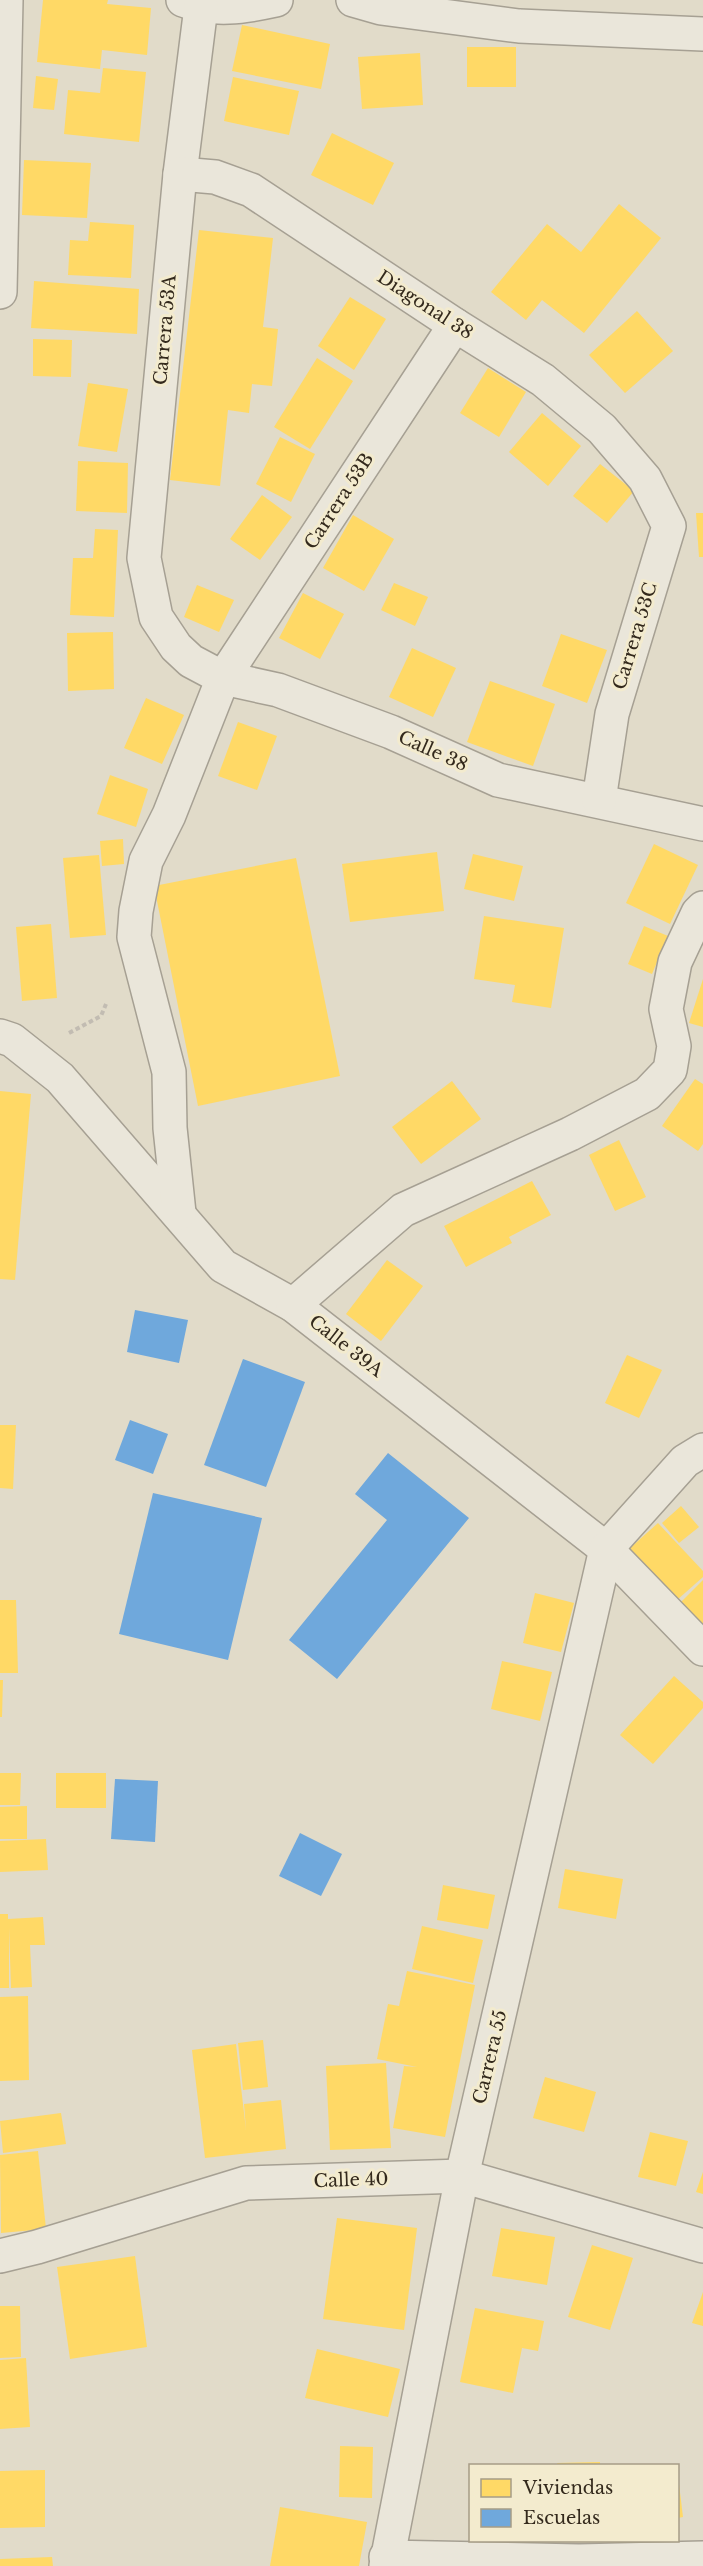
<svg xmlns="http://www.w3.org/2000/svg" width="703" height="2566" font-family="'Libre Baskerville',serif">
  <rect width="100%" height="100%" fill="#e1dbc9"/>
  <g fill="#ffd966">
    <polygon points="43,0 108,0 107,4 151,8 147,55 102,50 100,69 37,62"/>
    <polygon points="242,25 330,44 321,89 232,71"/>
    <rect x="467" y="47" width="49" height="40"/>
    <polygon points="420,53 423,105 362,109 358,57"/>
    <polygon points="103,68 146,72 139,142 64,134 68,90 100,93"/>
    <polygon points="36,76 58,79 54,110 33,108"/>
    <polygon points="233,77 299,91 289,135 224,121"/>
    <polygon points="332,133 394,163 373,205 311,175"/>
    <polygon points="24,160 91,163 87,218 22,215"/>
    <polygon points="619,204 661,238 584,333 542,300 526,320 491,292 547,224 581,252"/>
    <polygon points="90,222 134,225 131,278 68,275 70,240 88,241"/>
    <polygon points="199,230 273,238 263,327 278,329 272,386 252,384 249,413 228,410 220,486 170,480"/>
    <polygon points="34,281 139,289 137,334 31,328"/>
    <polygon points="350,297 386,319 354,370 318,346"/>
    <polygon points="637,311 673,351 625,393 589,355"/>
    <polygon points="33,339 72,340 71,377 33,376"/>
    <polygon points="317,358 353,381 310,449 274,427"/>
    <polygon points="488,368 526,392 499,437 460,413"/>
    <polygon points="88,383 128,389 117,452 78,446"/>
    <polygon points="542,413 581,446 548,486 509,452"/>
    <polygon points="280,437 315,454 291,502 256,484"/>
    <polygon points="78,461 128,463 127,513 76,511"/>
    <polygon points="600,464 634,491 607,523 573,496"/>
    <polygon points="262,495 292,517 260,560 230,539"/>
    <polygon points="696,513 703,513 703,557 699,557"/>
    <polygon points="353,515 394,539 364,591 323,568"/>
    <polygon points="95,529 118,530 114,617 70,615 73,558 93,558"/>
    <polygon points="394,583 428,597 415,626 381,610"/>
    <polygon points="197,585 234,600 219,632 184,617"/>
    <polygon points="303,593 344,614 320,659 279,638"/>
    <polygon points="113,632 114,689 68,691 67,633"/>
    <polygon points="561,634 607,650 587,703 542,686"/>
    <polygon points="412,648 456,668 433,717 389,697"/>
    <polygon points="490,681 555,704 533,766 467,742"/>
    <polygon points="146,698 184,715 162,764 124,748"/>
    <polygon points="238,722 277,736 257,790 218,776"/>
    <polygon points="110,775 148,789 136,827 97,814"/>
    <polygon points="123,839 124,864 102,866 100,841"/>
    <polygon points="654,844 698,865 670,924 626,903"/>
    <polygon points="437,852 444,911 350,922 342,864"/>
    <polygon points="473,854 523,866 514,901 464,889"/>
    <polygon points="99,855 106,935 70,938 63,858"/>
    <polygon points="296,858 340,1076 198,1106 154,886"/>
    <polygon points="484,916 564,928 551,1008 512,1002 515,985 474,979"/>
    <polygon points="51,924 57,998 22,1001 16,927"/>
    <polygon points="644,926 668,936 652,974 628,964"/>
    <polygon points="703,979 703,1027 689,1023"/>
    <polygon points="695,1079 703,1084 703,1144 698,1151 662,1126"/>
    <polygon points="452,1081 481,1119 421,1164 392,1127"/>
    <polygon points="0,1091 31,1094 15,1280 0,1279"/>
    <polygon points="619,1140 646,1197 615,1211 589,1155"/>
    <polygon points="532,1181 551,1215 509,1237 512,1243 466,1267 444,1226"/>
    <polygon points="387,1260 423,1286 381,1341 346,1314"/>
    <polygon points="627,1355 662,1370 639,1418 605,1403"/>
    <polygon points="0,1425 16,1425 13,1489 0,1488"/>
    <polygon points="681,1506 699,1527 679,1543 662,1523"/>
    <polygon points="658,1523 703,1571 703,1577 677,1600 629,1549"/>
    <polygon points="703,1580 703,1634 676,1607"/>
    <polygon points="535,1593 574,1603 561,1652 523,1643"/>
    <polygon points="0,1600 16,1600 18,1673 0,1673"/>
    <polygon points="502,1661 552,1672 540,1721 491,1709"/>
    <polygon points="674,1676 703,1702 703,1708 653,1764 620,1735"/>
    <polygon points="0,1680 3,1680 2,1717 0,1717"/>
    <polygon points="0,1773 21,1773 20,1805 0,1805"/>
    <rect x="56" y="1773" width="50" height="35"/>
    <polygon points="27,1806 27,1839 0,1839 0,1807"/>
    <polygon points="46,1839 48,1870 0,1872 0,1841"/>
    <polygon points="565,1869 623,1879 616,1919 558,1908"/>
    <polygon points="443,1885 495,1895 488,1929 437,1920"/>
    <polygon points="0,1914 8,1914 8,1919 43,1917 45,1945 30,1945 32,1987 11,1988 9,1928 9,1988 0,1988"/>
    <polygon points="422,1926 483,1940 473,1983 412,1969"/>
    <polygon points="407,1971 475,1985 445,2137 393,2128 404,2066 417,2067 377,2059 388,2004 399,2006"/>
    <polygon points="28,1996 29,2080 0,2081 0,1997"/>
    <polygon points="263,2040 268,2087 243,2090 238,2043"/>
    <polygon points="236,2044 246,2130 244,2104 281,2100 286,2149 205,2158 192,2050"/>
    <polygon points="386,2063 391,2148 330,2150 326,2066"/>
    <polygon points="545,2077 596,2092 584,2132 533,2118"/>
    <polygon points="61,2113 66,2144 3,2153 0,2121"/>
    <polygon points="650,2132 688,2141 676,2186 638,2177"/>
    <polygon points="38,2151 46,2229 1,2233 0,2155"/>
    <polygon points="703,2172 703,2194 696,2192"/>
    <polygon points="337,2218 417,2228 404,2330 323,2319"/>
    <polygon points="501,2228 555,2237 547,2285 492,2276"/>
    <polygon points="592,2245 633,2258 610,2330 568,2317"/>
    <polygon points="135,2256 147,2347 70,2359 57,2267"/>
    <polygon points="703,2292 703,2326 692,2323"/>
    <polygon points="0,2306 20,2306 21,2357 0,2358"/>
    <polygon points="475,2308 544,2321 538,2351 522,2348 513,2393 460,2382"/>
    <polygon points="317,2349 400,2369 388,2417 305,2398"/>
    <polygon points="26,2358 30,2427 0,2429 0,2360"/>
    <polygon points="340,2446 373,2447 372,2498 339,2497"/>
    <polygon points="600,2462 600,2466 558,2466 557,2463"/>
    <polygon points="45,2470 45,2527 0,2528 0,2471"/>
    <polygon points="678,2476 683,2517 678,2518"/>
    <polygon points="280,2507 367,2522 359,2566 270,2566"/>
    <polygon points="52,2557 53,2566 0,2566 0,2559"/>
  </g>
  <g fill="#6fa8dc">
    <polygon points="135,1310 188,1320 179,1363 127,1352"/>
    <polygon points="243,1359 305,1382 266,1487 204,1465"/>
    <polygon points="130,1420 168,1434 153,1474 115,1460"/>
    <polygon points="388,1453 469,1518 337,1679 289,1640 387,1520 355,1494"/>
    <polygon points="153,1493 262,1518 228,1660 119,1634"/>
    <polygon points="115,1779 158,1781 155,1842 111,1839"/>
    <polygon points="300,1833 342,1854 321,1896 279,1876"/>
  </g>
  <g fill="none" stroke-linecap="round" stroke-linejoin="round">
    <defs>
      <g id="minor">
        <path d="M183,0C214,12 244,7 276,0"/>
        <polyline points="353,0 381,8 519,26 703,34"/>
        <polyline points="201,7 180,174 144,558 156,617 176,647 191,661 223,678 278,690 391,732 498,780 703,824"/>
        <polyline points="180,174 215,177 251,190 455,325 543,380 602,429 645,479 669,526 612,714 599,800"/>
        <polyline points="0,1036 12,1040 60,1078 223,1266 293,1305 606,1549 703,1649"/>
        <polyline points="179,1213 170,1128 169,1072 134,937 136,911 146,861 169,815 223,678 455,325"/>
        <polyline points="293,1305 403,1210 570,1134 647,1094 670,1070 674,1046 666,1009 675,962 698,913 703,908"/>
        <polyline points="0,2256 37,2247 246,2183 462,2176 703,2246"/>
        <polyline points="386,2557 579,2561 703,2558"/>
        <polyline points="386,2566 462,2176 606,1549 685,1461 703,1450"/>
      </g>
      <polyline id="tertiary" points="0,292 6,0"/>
    </defs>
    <use href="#minor" stroke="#a6a093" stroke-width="36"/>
    <use href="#tertiary" stroke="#a6a093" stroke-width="36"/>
    <polyline stroke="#c2bcb2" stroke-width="4" stroke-dasharray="4.5 3" stroke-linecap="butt" points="69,1033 101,1016 106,1004"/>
    <use href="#minor" stroke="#eae6da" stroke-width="33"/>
    <use href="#tertiary" stroke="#eae6da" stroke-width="33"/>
  </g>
  <g text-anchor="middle" stroke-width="6" stroke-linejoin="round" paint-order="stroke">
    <g font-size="18" fill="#33291c" stroke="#f3ebce">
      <text transform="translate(425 305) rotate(33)" y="6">Diagonal 38</text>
      <text transform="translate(165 330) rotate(-85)" y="6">Carrera 53A</text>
      <text transform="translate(339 501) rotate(-57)" y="6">Carrera 53B</text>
      <text transform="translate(635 636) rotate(-73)" y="6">Carrera 53C</text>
      <text transform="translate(433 751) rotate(24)" y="6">Calle 38</text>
      <text transform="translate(346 1346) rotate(38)" y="6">Calle 39A</text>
      <text transform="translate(490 2057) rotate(-77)" y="6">Carrera 55</text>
      <text transform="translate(351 2180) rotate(-2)" y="6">Calle 40</text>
    </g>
  </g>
  <rect x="469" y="2464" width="210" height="78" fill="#f3ebce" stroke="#a69d87" stroke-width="1.5"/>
  <rect x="481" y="2479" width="30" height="18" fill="#ffd966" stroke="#a69d87" stroke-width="1.5"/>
  <text x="523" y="2494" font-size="18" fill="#33291c">Viviendas</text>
  <rect x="481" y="2509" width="30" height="18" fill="#6fa8dc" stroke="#a69d87" stroke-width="1.5"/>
  <text x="523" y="2524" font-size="18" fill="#33291c">Escuelas</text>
</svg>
